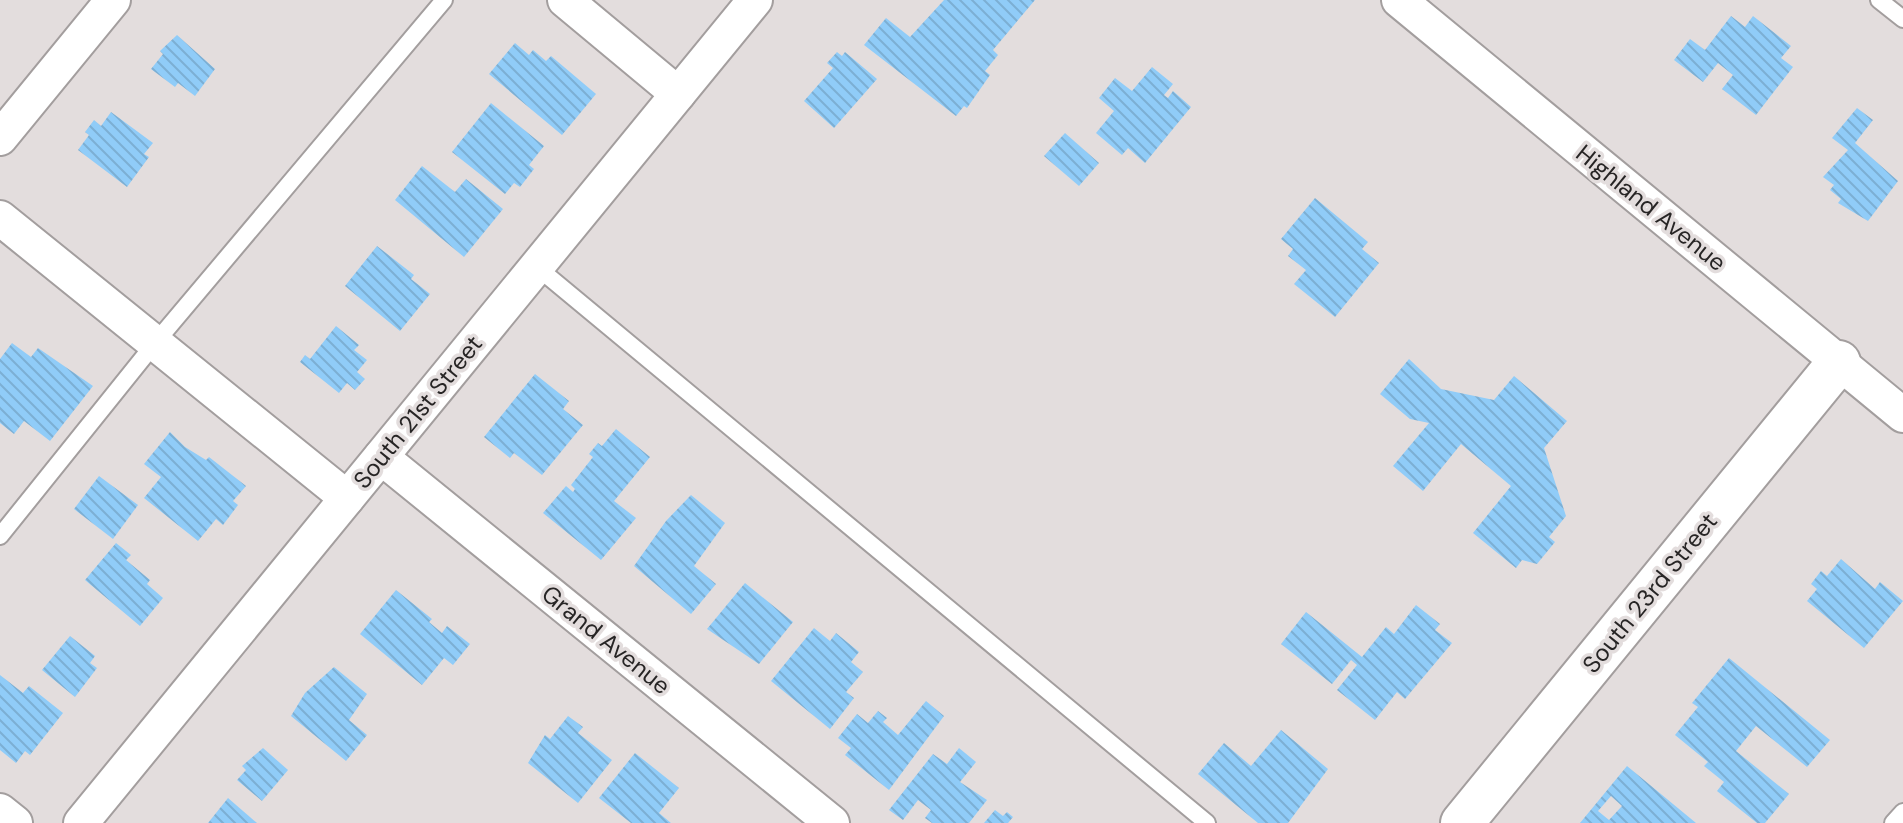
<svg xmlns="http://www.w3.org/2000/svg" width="1903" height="823" font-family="'DM Sans',sans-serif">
  <defs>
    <pattern id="building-back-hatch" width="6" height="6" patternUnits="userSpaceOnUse" patternTransform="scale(2)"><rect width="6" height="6" fill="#90ccf8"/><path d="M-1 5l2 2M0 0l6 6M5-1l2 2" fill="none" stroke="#7cafd4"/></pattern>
  </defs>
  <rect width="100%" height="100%" fill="#e3dddd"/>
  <g fill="url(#building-back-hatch)" fill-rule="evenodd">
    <polygon points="944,0 1035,0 993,50 998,55 985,71 990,75 967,108 964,106 956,116 864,45 886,18 910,37"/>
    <polygon points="1731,16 1745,27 1753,16 1791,46 1781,58 1793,67 1756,115 1722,89 1733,75 1718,63 1703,82 1674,60 1690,39 1705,50"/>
    <polygon points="177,35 215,69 195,96 178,83 175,87 151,69 163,54 160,51"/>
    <polygon points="515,43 529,55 533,50 546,61 551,56 596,94 562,135 489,74"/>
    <polygon points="837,52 842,56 845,52 877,79 834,128 804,101 833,68 827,63"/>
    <polygon points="1152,67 1173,84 1164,95 1168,98 1173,91 1191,107 1145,163 1128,148 1122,155 1096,133 1114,111 1099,98 1115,78 1132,91"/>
    <polygon points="491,103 544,146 529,165 534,169 520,187 514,183 505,194 452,152"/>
    <polygon points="1857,108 1873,120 1855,143 1898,181 1868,221 1838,203 1841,199 1830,190 1834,185 1823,177 1848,150 1832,138"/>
    <polygon points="111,112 153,143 144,154 149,157 127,187 78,150 89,135 85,132 94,120 101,126"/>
    <polygon points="1065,133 1099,163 1079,186 1044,156"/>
    <polygon points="422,166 455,192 466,179 503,209 464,257 395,200"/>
    <polygon points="1315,198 1368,242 1362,249 1379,263 1335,317 1294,284 1306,270 1288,256 1293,249 1281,239"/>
    <polygon points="377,246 414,275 411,279 430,294 400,331 345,286"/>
    <polygon points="336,326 359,345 354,350 367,360 357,372 365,379 355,390 347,383 339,393 300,362 305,355 310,359"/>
    <polygon points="12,343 31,357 38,348 93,386 50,441 24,421 14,434 0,423 0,359"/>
    <polygon points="1409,359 1441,389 1494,400 1514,376 1567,421 1544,448 1566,516 1549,537 1555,542 1537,564 1522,560 1516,568 1473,533 1511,486 1461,444 1423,491 1393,466 1429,423 1410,419 1380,394"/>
    <polygon points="535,374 569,401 563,409 583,425 542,475 514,453 510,458 484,437"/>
    <polygon points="616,429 650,457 614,501 636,518 601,560 543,513 566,486 573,492 575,489 571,485 593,457 589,454 598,443 602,446"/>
    <polygon points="170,432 185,447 206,460 209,457 246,486 233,501 238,505 223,525 216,519 198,541 144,498 161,477 144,464"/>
    <polygon points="99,476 138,505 113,539 74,509"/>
    <polygon points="691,495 725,523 694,566 716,584 691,614 634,566 666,521"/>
    <polygon points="116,543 131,555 126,560 150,580 147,584 163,598 140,626 85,580"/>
    <polygon points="1841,559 1875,589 1880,582 1903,601 1864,648 1807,601 1817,589 1811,584 1821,571 1827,576"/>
    <polygon points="745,583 793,622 759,664 707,629"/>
    <polygon points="396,590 432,619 429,622 442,633 447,626 470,644 453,665 444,658 422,685 360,634"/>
    <polygon points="1416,605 1440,624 1435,630 1452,643 1405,699 1397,692 1375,720 1337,690 1357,665 1351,660 1332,684 1281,644 1306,612 1362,657 1386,627 1394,634"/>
    <polygon points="814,628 830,641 836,633 859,652 851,662 863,672 846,692 854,698 830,729 771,681"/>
    <polygon points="70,636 95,656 90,663 97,668 75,697 42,670"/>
    <polygon points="1729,658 1830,740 1807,767 1756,726 1736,751 1789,794 1765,823 1757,823 1717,791 1724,782 1704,766 1708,762 1675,735 1698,707 1692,703"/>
    <polygon points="334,667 367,694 349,720 367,735 346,761 291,716 305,693"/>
    <polygon points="0,675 23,693 29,686 63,713 30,755 25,751 16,763 0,750"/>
    <polygon points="926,701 944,716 889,790 845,755 851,748 838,738 857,714 868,723 878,711 887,718 883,722 898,735"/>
    <polygon points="568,716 583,727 578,733 612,760 578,803 528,763 545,735 550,739"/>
    <polygon points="1281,730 1328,769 1288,823 1258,823 1198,774 1224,743 1251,766"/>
    <polygon points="263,748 288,770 262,801 237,780 246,770 242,766"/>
    <polygon points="959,748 976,762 960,782 987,800 969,823 932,823 925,818 931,810 918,800 903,820 889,810 933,754 947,764"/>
    <polygon points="635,753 679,788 659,813 671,823 631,823 599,798"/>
    <path d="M1627,766L1696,823H1580ZM1611,796L1622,806L1609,820L1598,811Z"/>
    <polygon points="228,798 257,823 208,823"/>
    <polygon points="995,810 1003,816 1007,812 1013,817 1008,823 984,823"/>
  </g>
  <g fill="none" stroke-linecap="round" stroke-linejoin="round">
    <defs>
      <g id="service">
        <polyline points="1879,0 1903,19"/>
        <polyline points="537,267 1207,823"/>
        <polyline points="0,536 155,343 444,0"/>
        <polyline points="1893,823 1903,812"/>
      </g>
      <g id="minor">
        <polyline points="565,0 678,94"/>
        <polyline points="1399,0 1903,415"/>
        <polyline points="0,138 113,0"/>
        <polyline points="0,218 347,498"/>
        <polyline points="381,457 832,823"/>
        <polyline points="0,811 15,823"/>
        <polyline points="81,823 755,0"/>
      </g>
      <polyline id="tertiary" points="1462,823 1839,362"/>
    </defs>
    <use href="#service" stroke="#a39e9e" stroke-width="20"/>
    <use href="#minor" stroke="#a39e9e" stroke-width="38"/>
    <use href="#tertiary" stroke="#a39e9e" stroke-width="46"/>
    <use href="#service" stroke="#fff" stroke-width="16"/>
    <use href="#minor" stroke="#fff" stroke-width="34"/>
    <use href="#tertiary" stroke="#fff" stroke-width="42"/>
  </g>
  <g text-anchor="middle" stroke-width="7" stroke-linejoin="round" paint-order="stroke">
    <g font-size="24" fill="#272525" stroke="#e3dddd">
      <text transform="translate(1651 208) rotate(39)" y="8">Highland Avenue</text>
      <text transform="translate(418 412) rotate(-51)" y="8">South 21st Street</text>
      <text transform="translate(1650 593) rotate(-51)" y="8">South 23rd Street</text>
      <text transform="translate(606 640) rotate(39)" y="8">Grand Avenue</text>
    </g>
  </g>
</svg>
